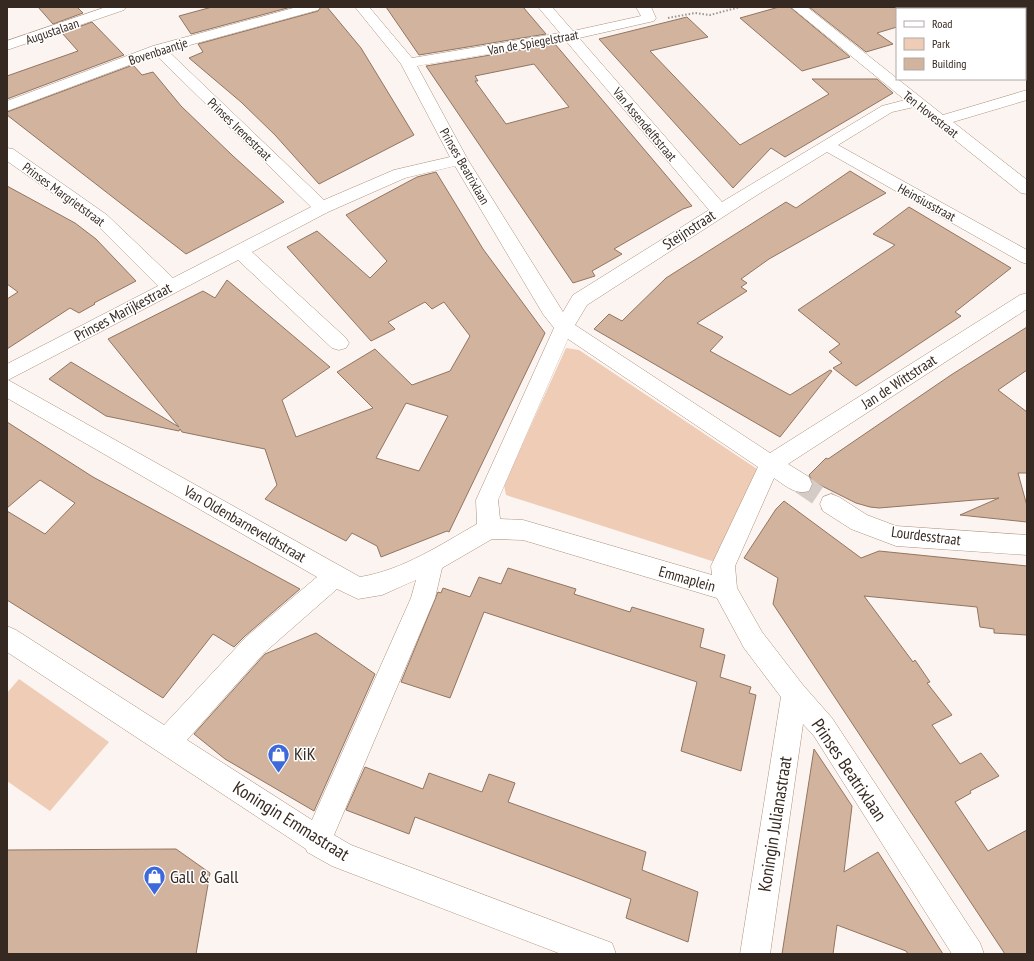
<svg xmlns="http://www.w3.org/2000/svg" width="1034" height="961" font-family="'PT Sans Narrow',sans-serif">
  <rect width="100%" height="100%" fill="#fbf4f0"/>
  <g fill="#efccb5">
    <polygon points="566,348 579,350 757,469 715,562 506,495 504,485"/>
    <polygon points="19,679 109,742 50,811 7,781 7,693"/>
  </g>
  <g fill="#d2b39e" stroke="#927561" fill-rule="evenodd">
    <polygon points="38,7 77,7 83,13 53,24"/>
    <polygon points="212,7 291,7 191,34 179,16"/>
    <polygon points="321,7 327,7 361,48 414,135 319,184 275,135 241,102 189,58 203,52 198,44 318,11"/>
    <polygon points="386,7 523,7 546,34 419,55"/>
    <polygon points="779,7 790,7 850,57 802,71 740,18"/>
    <polygon points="809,7 897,7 897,27 877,33 893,44 866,52"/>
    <polygon points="687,17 708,37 650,51 740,145 829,94 812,79 877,79 893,93 785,157 771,148 733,188 599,39"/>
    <polygon points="92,22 124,55 7,99 7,76 78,51 62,33"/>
    <path d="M555,44L692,206L683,209L614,249L622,254L592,271L595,276L573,283L426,66ZM534,64L569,107L506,124L475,81H478L475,76Z"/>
    <polygon points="133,65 142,75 153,72 181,106 233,156 284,202 186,254 7,115 7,112"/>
    <polygon points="850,171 886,193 769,259 741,279 747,283 741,287 747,291 697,323 723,337 710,351 790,395 830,370 832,371 780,437 594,329 609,314 622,321 666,278 786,202 796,208"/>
    <path d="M436,172L483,249L545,333L449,532L447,531L381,557L377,546L352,533L346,541L265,499L277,485L265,449L182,432L180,429L179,431L106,416L49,379L71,362L179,427L108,339L203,291L215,298L227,280L330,367L282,400L296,437L373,408L337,372L375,349L412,385L450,371L470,336L444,302L432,309L425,302L388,322L395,329L371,341L287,247L317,231L370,278L387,261L346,215L417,177ZM406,403L448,416L419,471L376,458Z"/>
    <polygon points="7,186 75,223 96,239 136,281 94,303 95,304 79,313 70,308 7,349 7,299 18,292 7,284"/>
    <polygon points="909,207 1011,268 955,312 961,316 856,386 833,368 842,363 829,352 840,344 798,310 895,245 873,234"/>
    <polygon points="1027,327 1027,370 998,390 1027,412 1027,473 1018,473 1027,506 1027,522 960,515 999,498 879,508 870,507 856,503 812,481 809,475 826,458 828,459 951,375"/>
    <polygon points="7,422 93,477 300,589 245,636 234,647 213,634 163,698 7,600 7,511 45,534 75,503 40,480 7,508"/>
    <polygon points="784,501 861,558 879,551 1027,566 1027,635 994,633 994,629 980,627 977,607 864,596 913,662 915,660 930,682 927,683 952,715 932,725 960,764 981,753 999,776 970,791 971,793 955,802 988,851 1027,830 1027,954 1005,954 773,604 778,578 744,558 776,509"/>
    <polygon points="508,568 576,589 574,594 630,612 632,607 704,629 700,647 725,655 720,677 751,687 749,693 756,695 741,771 681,751 697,682 484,612 450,698 401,682 438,592 441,593 443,588 470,597 479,577 501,584"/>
    <polygon points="316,633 375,674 314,811 225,759 194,734 265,654"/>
    <polygon points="814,749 852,806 844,872 878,852 943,954 908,954 906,951 837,925 833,954 782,954"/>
    <polygon points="365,767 423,789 429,773 482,792 489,774 515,783 508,802 646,852 642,870 698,892 688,942 626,918 631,899 577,878 415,817 409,834 346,810"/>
    <polygon points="176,849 210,873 196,954 7,954 7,850"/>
  </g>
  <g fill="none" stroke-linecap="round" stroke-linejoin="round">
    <polyline stroke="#d4cbc7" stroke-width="20" stroke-dasharray="20 10" stroke-linecap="butt" points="801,484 831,504"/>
    <defs>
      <g id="minor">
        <polygon points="106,7 126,7 124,10 7,50 7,41"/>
        <path d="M297,7H320L318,10L168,51L324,200L394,170L450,157L401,64L355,7H369L412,58L560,33L538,7H552L573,31L641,16L636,7H651L656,18L654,21L579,38L722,202L882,106L905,100L791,7H807L943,115L1027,90V100L953,122L1027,180V194L1021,193L914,107L892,112L838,145L1027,250V264L1021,262L827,152L757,195L587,305L575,325L770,453L1020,295L1027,293V309L788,464L809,477L812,484L809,491C795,495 786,486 774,478L735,566L737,588L762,632L803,685L832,718L980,943L984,954H952L814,736L803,724L770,954H740L781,697L744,648L717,598L523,540L492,539L442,568L435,598L334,835L351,845L612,943L616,954H561L332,866L307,852L306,849L7,652V626L16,630L164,725L246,637L317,577L7,398V364L158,286L95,223L7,161V148L13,149L107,215L173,278L311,207L156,55L7,111V101L153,46ZM566,41L709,210L573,295L563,312L468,160L417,66ZM455,166L543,314L554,328L476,500L477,524C440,545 403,570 360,577L8,380L238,260L332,348L339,350L346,348L349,343L346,338L252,252L328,212L405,178ZM568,339L758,467L711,566L712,575L523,520L500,519L498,500ZM416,580L411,598L312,820L187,740L264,653L337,589L358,599L382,595Z"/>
        <polygon points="1006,7 1022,7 1023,9 1007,9"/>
        <polygon points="831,494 839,497 867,515 896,526 1027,535 1027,555 896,546 851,529 823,511 820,504 823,497"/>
      </g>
    </defs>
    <use href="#minor" stroke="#ae907b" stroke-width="1"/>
    <polyline stroke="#9d948e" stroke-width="2" stroke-dasharray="1.5 2" stroke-linecap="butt" points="668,18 695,13 710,15 740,7"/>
    <use href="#minor" fill="#fff" fill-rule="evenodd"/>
  </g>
  <defs>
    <symbol id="shop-pin" viewBox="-11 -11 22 30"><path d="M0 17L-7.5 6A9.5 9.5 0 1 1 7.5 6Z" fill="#3e69da" stroke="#fff"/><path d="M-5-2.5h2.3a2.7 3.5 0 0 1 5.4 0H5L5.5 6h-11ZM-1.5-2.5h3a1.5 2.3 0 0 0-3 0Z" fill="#fff"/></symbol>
  </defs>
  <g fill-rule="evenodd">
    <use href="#shop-pin" x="266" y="742" width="25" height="34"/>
    <use href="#shop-pin" x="142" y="864" width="25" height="34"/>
  </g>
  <g text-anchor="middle" stroke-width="3" stroke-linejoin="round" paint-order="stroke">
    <g font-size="13" fill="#362921" stroke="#fff">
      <text transform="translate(52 31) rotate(-19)" y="5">Augustalaan</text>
      <text transform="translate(533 42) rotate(-10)" y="5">Van de Spiegelstraat</text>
      <text transform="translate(158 51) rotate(-18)" y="5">Bovenbaantje</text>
      <text transform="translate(931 114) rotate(38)" y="5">Ten Hovestraat</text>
      <text transform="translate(645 124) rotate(50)" y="5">Van Assendelftstraat</text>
      <text transform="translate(240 129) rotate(44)" y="5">Prinses Irenestraat</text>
      <text transform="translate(465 166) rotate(60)" y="5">Prinses Beatrixlaan</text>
      <text transform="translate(64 194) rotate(36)" y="5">Prinses Margrietstraat</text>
      <text transform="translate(927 202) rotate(29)" y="5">Heinsiusstraat</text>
    </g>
    <g font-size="15" fill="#362921" stroke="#fff">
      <text transform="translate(689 230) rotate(-33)" y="5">Steijnstraat</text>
      <text transform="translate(123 312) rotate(-28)" y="5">Prinses Marijkestraat</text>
      <text transform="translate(899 382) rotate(-33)" y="5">Jan de Wittstraat</text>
      <text transform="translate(245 524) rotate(30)" y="5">Van Oldenbarneveldtstraat</text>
      <text transform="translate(926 536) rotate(7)" y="5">Lourdesstraat</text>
      <text transform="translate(687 579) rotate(16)" y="5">Emmaplein</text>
    </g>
    <g font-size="18" fill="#362921" stroke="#fff" text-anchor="start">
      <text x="294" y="760">KiK</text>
      <text x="170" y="883">Gall &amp; Gall</text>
    </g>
    <g font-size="18" fill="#362921" stroke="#fff">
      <text transform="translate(849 770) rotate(56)" y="6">Prinses Beatrixlaan</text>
      <text transform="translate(291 821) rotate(32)" y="6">Koningin Emmastraat</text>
      <text transform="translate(775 824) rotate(-81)" y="6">Koningin Julianastraat</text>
    </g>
  </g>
  <rect width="1034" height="961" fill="none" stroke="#362921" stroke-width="16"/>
  <rect x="896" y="8" width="130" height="72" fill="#ffffff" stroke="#afa9a6"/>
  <rect x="904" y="21" width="20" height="6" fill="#ffffff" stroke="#afa9a6"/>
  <text x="932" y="28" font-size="12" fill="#362921">Road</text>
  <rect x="904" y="38" width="20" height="12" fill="#efccb5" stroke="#afa9a6"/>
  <text x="932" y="48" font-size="12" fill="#362921">Park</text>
  <rect x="904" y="58" width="20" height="12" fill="#d2b39e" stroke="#afa9a6"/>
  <text x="932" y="68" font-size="12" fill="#362921">Building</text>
</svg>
